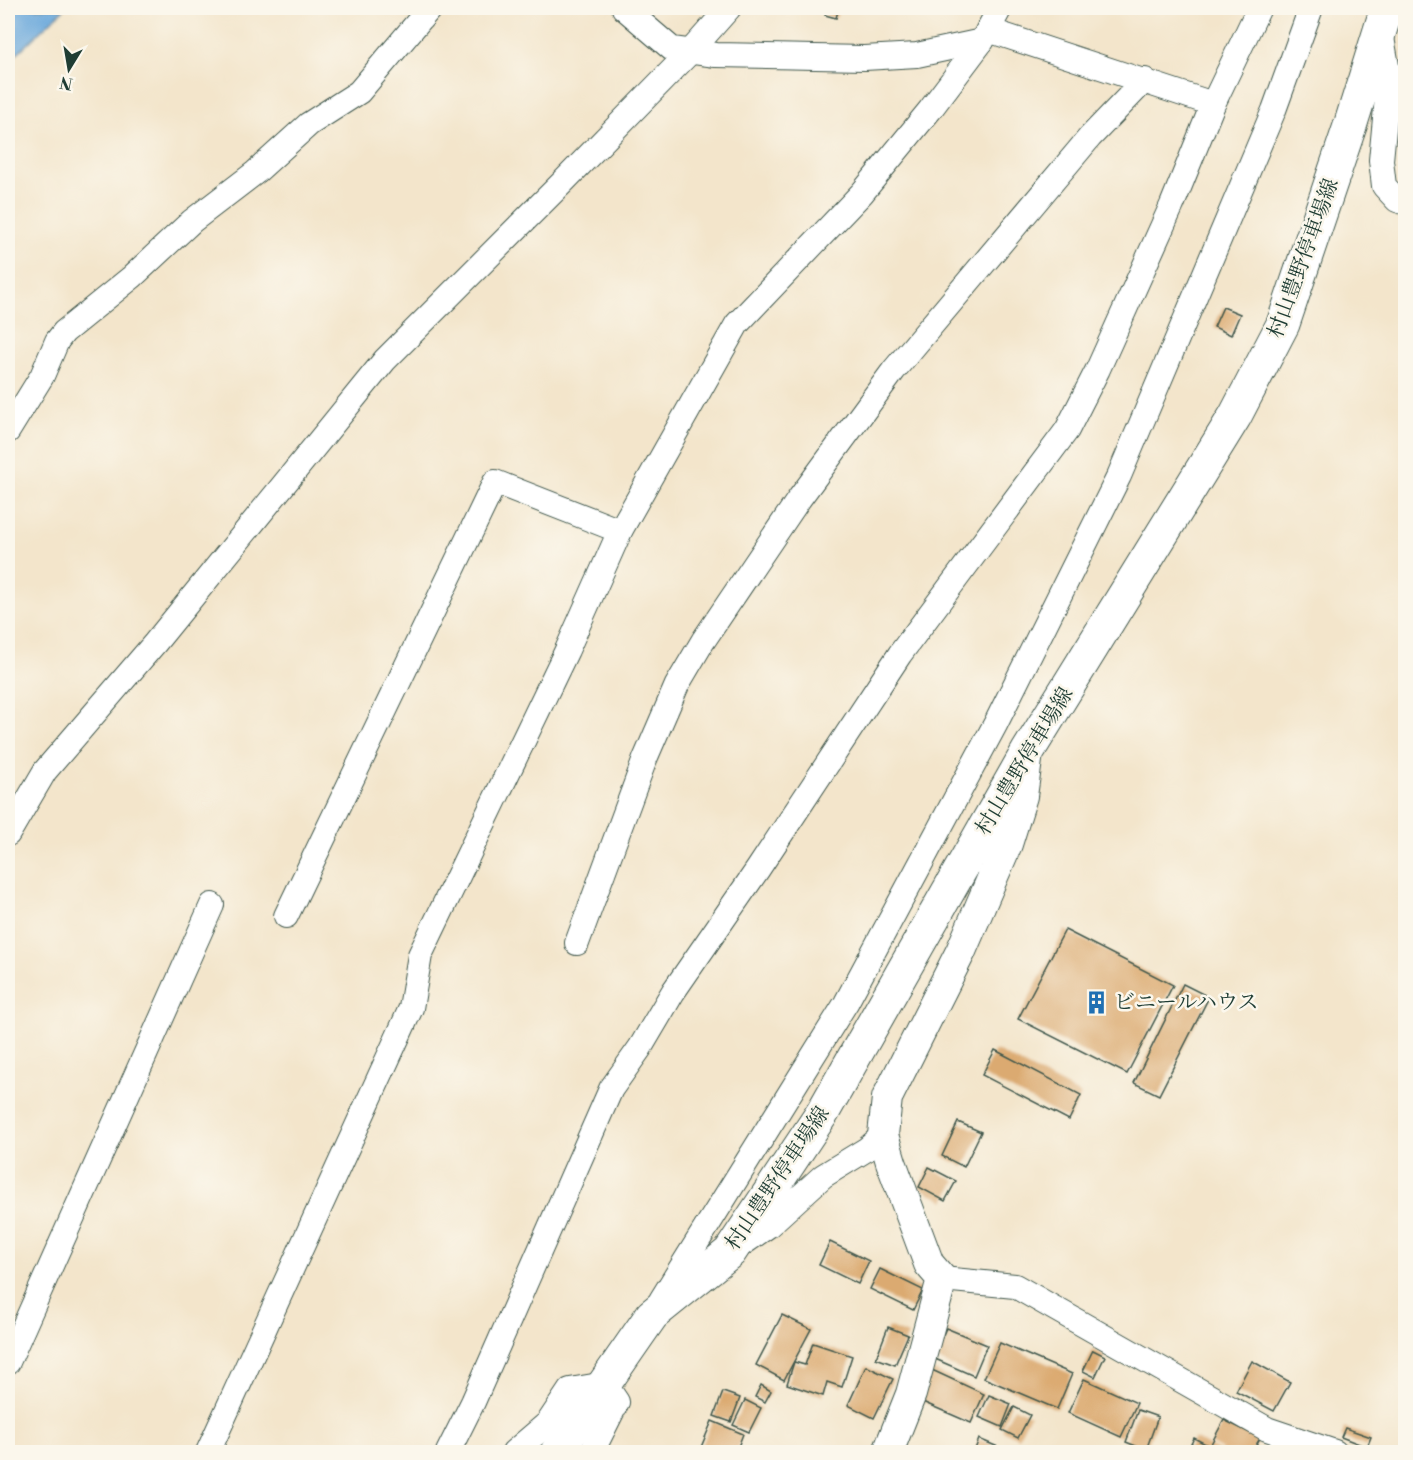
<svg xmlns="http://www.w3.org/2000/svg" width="1413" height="1460" font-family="'Libre Bodoni','Noto Serif JP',serif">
  <rect width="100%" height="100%" fill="#fbf7ec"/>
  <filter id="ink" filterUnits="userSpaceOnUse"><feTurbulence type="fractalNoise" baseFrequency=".0167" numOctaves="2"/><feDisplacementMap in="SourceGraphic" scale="12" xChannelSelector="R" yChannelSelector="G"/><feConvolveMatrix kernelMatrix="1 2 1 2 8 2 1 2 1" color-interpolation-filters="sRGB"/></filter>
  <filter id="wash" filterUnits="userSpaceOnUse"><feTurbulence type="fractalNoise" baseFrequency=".008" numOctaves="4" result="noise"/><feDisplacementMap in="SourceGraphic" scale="24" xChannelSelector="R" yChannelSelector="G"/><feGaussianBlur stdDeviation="1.35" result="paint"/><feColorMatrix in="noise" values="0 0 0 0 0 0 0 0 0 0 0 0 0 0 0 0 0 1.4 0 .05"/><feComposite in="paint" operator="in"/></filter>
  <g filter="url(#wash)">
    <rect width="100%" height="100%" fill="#f3e5cb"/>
    <polygon fill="#69a7db" stroke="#447288" stroke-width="1.5" points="8,8 65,8 8,62"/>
    <g id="blocks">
      <g fill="#dbaa71">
        <polygon points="827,9 838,11 836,18 825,15"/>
        <polygon points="1223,307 1240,314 1231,335 1214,327"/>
        <polygon points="1065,930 1173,985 1127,1074 1018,1019"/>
        <polygon points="1183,984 1209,997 1159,1095 1134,1083"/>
        <polygon points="995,1050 1081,1095 1069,1120 982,1075"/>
        <polygon points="958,1122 981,1132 964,1167 942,1156"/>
        <polygon points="929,1167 956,1181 945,1201 919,1187"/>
        <polygon points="830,1242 869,1261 858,1284 819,1265"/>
        <polygon points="880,1269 923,1290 913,1310 870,1289"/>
        <polygon points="782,1315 811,1329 784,1380 756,1365"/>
        <polygon points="888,1327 908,1335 895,1365 876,1358"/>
        <polygon points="946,1328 987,1345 974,1376 933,1358"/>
        <polygon points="813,1343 852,1356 842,1387 827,1382 823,1396 787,1384 794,1362 805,1365"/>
        <polygon points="1000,1343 1072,1374 1057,1409 984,1378"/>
        <polygon points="1093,1350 1105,1356 1095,1377 1083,1371"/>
        <polygon points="1252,1361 1290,1382 1274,1411 1236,1391"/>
        <polygon points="866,1366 893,1379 874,1418 848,1405"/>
        <polygon points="932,1370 984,1394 971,1423 918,1400"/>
        <polygon points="1084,1379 1137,1403 1121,1437 1068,1413"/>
        <polygon points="761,1385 771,1391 765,1402 755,1397"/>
        <polygon points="723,1392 740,1398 731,1422 714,1416"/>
        <polygon points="989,1395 1011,1404 1002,1427 979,1417"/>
        <polygon points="745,1400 761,1408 749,1432 733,1425"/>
        <polygon points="1014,1407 1030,1415 1018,1438 1002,1430"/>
        <polygon points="1138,1410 1158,1417 1146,1450 1126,1442"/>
        <polygon points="1224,1420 1260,1438 1252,1452 1220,1452 1222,1450 1211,1444"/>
        <polygon points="712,1421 743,1434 736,1452 699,1452"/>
        <polygon points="1345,1428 1371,1437 1367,1447 1341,1437"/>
        <polygon points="1194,1438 1219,1451 1218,1452 1187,1452"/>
        <polygon points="979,1439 1010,1452 974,1452"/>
      </g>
    </g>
  </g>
  <g filter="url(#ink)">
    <use href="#blocks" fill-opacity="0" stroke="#3f564b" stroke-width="1.5"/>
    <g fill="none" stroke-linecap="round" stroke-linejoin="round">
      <defs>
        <g id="minor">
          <polyline points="624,8 672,49 716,55 864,58 917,55 982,41"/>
          <polyline points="988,30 1213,104"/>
          <polyline points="1381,32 1389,77 1381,160 1384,186 1397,200 1406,203"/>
          <polyline points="8,431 42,376 57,341 64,332 132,277 192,221 256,172 309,124 359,92 430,8"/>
          <polyline points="8,834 45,771 155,643 385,360 564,181 690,52 729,8"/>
          <polyline points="286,916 495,482 620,531"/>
          <polyline points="577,943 645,759 677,685 703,641 799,499 894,370 1090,137 1145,80"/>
          <polyline points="742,1244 768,1226 823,1176 867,1149 883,1135"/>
          <polyline points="942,1279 1015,1286 1267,1429 1335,1452"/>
          <polyline points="661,1300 846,1003 996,723 1119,476 1274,110 1311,8"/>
          <polyline points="8,1362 212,905"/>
          <polyline points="208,1452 411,1008 420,955 567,650 620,531 737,324 862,193 930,110 982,41 1000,8"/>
          <polyline points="448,1452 473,1402 611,1089 640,1048 673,992 758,869 900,654 1067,430 1098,369 1172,205 1213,104 1259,8"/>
          <polyline points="514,1452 548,1423 570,1390 605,1384 617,1402 592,1452"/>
        </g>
        <polyline id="tertiary" points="888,1452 911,1394 942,1279 929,1264 891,1162 883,1135 887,1098 961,951 1007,844 1022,796 1028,753"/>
        <polyline id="secondary" points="557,1452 652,1315 730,1252 823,1112 1028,751 1235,416 1283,324 1351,123 1387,8"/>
      </defs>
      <use href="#minor" stroke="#3f564b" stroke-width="26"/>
      <use href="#tertiary" stroke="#3f564b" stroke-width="32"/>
      <use href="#secondary" stroke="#3f564b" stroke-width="35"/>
      <use href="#minor" stroke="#fff" stroke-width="24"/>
      <use href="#tertiary" stroke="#fff" stroke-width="30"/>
      <use href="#secondary" stroke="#fff" stroke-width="33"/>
    </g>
  </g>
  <defs>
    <symbol id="building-bare" viewBox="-9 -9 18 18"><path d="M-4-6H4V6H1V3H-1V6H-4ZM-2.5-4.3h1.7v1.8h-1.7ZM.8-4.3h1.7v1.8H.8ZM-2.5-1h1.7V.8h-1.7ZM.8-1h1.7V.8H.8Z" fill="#1f6fb2" stroke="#fbf7ec" stroke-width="2.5" paint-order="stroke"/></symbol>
  </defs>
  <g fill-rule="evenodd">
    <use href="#building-bare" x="1080" y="986" width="33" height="33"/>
  </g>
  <g text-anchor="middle" stroke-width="5" stroke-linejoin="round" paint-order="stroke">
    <g font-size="21" fill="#1f3d34" stroke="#fbf7ec">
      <text transform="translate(1303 258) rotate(-70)" y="7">村山豊野停車場線</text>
      <text transform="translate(1024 761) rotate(-59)" y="7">村山豊野停車場線</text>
      <text transform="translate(777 1178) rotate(-56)" y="7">村山豊野停車場線</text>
    </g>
    <g font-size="21" fill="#1f3d34" stroke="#fbf7ec" text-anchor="start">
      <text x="1114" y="1009">ビニールハウス</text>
    </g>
  </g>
  <rect width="1413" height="1460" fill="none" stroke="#fbf7ec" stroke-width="30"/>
  <g transform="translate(69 69) rotate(191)" stroke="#fbf7ec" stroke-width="4.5" paint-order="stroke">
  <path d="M0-4.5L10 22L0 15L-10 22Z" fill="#1f3d34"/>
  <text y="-9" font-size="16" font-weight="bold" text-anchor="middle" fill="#1f3d34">N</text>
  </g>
</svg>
